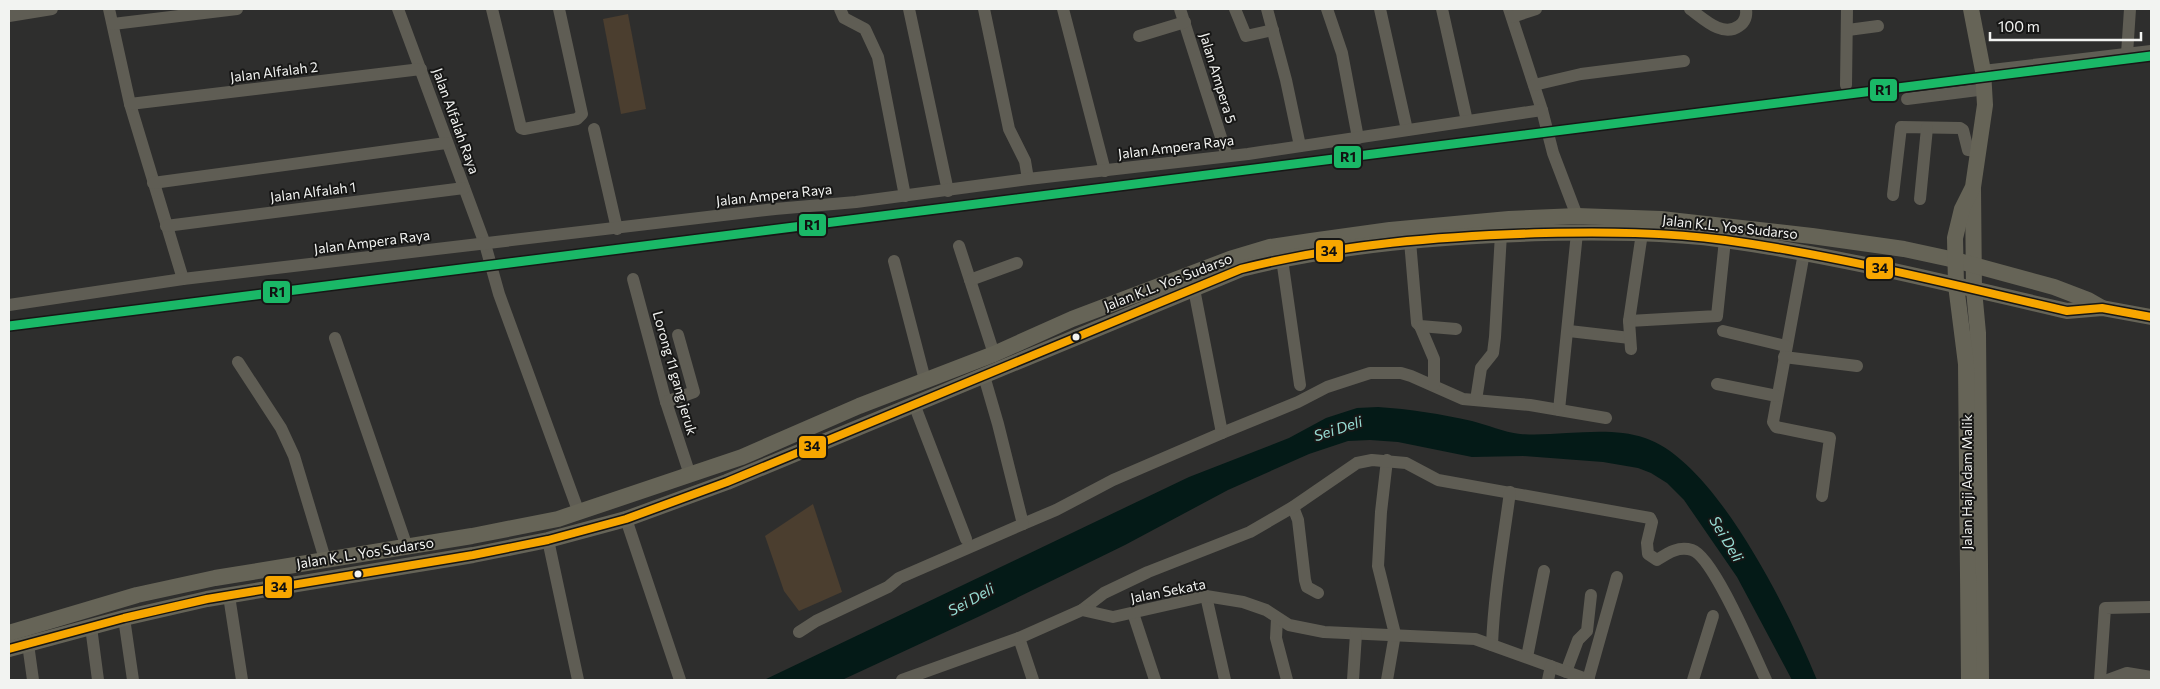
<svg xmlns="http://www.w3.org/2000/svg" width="2160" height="689" font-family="Commissioner,sans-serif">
  <rect width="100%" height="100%" fill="#2e2e2d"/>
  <g fill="#4b3e2f">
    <polygon points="628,14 646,109 621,114 603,19"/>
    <polygon points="813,504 842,592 799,611 784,591 765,536"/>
  </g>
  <path fill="#041a17" d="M1378,407C1410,409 1441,414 1472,421C1488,425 1503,432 1520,434C1560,437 1606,425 1645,438C1716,461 1790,614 1817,680H1792L1737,577L1684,500L1667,483L1651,473L1638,468L1603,462L1523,456L1472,457L1398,442L1370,440L1348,441L1309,454L1228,490L1125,545L980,616L842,680H764L1189,477L1289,438L1326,418L1357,408Z"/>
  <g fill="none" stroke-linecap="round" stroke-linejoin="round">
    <g stroke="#5f5d54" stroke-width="12">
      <polyline points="109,9 130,104 183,279"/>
      <polyline points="398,9 485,244 499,294 579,513"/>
      <polyline points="492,9 521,128 524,129 577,119 582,114 559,9"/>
      <polyline points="840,9 844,18 865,29 878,57 905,196"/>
      <polyline points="909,9 948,191"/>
      <polyline points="984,9 1009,129 1025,161 1028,179"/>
      <polyline points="1063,9 1105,171"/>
      <polyline points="1180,9 1227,156"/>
      <polyline points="1235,9 1246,36 1273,30"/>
      <polyline points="1267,9 1286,80 1300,146"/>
      <polyline points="1327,9 1342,53 1358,138"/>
      <polyline points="1380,9 1407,130"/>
      <polyline points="1442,9 1467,121"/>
      <polyline points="1509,9 1542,110 1553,153 1577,216"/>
      <path d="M1690,9C1703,18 1722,38 1739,26C1745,22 1747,16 1746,9"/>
      <polyline points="9,16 52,9"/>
      <polyline points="1512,17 1536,9"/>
      <polyline points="113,24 237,9"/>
      <polyline points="1848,30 1878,26"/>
      <polyline points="1139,36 1185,22"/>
      <polyline points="2127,54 2130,9"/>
      <polyline points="1983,71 2151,51"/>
      <polyline points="1534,85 1581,74 1684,61"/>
      <polyline points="1846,85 1847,9"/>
      <polyline points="1907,99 1986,89"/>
      <polyline points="130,104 421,69"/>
      <polyline points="594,129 617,229"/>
      <polyline points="153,183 446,143"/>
      <polyline points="1893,195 1901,127 1960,128 1963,130 1968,150 1978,151"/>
      <polyline points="1920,199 1927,128"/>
      <polyline points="166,226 464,188"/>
      <polyline points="1410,241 1417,323 1420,326 1456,329"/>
      <polyline points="959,246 994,354"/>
      <polyline points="1804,253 1773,422 1776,427 1830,438 1822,496"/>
      <polyline points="1282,259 1300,385"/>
      <polyline points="894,261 925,380"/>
      <polyline points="633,279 666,402 690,475"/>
      <polyline points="970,280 1017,263"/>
      <polyline points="1194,289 1222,433 1298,402 1327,387 1370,373 1401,373 1411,376 1463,399 1530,405 1606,418"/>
      <polyline points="9,305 183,279 775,209 856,202 1028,179 1248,154 1542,110"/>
      <polyline points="1629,321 1717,316 1725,240"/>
      <polyline points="1420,326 1434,359 1434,385"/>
      <polyline points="1569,331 1630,338"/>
      <polyline points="1723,331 1786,346"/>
      <polyline points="335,338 407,547"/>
      <polyline points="1631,349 1629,321 1642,233"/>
      <polyline points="1784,357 1857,366"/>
      <polyline points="238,362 281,428 294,456 325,559"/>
      <polyline points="984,376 998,424 1023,524 1056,510 1113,480 1222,433"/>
      <polyline points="1717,384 1777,396"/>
      <polyline points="1476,400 1481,368 1493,353 1495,337 1501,234"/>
      <polyline points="666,402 694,392 678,335"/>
      <polyline points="914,404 966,539"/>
      <polyline points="1559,410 1577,233"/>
      <polyline points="1387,460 1381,512 1378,566 1395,634 1387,680"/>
      <polyline points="1293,507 1298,520 1305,580 1307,587 1318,593"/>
      <polyline points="626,519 680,680"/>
      <polyline points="548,540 578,680"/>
      <polyline points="229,596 242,680"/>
      <polyline points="1206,596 1225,680"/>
      <path d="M1082,610L1104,593L1148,572L1250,532L1293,507L1357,463L1372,460L1406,463L1438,480L1650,518L1652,522L1647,543L1648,554L1657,560C1668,553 1678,546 1692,550C1714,557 1755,657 1766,680"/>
      <polyline points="1133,613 1155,680"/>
      <polyline points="124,618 133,680"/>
      <polyline points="1277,618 1276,638 1287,680"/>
      <polyline points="91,627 98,680"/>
      <polyline points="799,632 816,621 888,587 899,578 1023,524"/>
      <polyline points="1019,638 1033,680"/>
      <polyline points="28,644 33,680"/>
      <path d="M1492,645C1494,593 1503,544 1510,492"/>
      <polyline points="1527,657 1544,571"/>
      <polyline points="1566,672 1578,640 1587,631 1591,595"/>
      <polyline points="902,680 1019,638 1082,610 1113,617 1206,596 1243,602 1266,610 1289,625 1324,632 1475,639 1589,680"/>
      <polyline points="1353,680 1356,634"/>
      <polyline points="1548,680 1551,666"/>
      <polyline points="1588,680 1617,577"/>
      <polyline points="1693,680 1713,616"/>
      <polyline points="2100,680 2105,608 2151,607"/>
      <polyline points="2108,680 2127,673 2151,677"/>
    </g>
    <g stroke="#666457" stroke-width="16">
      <polyline points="1973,188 1974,290 1978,333 1981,680"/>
      <polyline points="9,633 137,595 215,578 472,536 558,519 742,457 859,406 994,354 1072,319 1230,259 1270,247 1311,241 1390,230 1509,219 1577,216 1661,219 1812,236 1904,249 1955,260 2054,287 2088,300 2102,308"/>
      <path d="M9,649L124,618L207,599L473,555L548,540L626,519L727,482L1241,269C1340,244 1443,236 1545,233C1605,232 1666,232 1725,240C1840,256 1954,285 2067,311L2102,308L2151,317"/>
      <polyline points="1969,680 1966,364 1956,285 1955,238 1962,209 1973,187 1985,105 1983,71 1971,9"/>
    </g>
    <defs>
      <path id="bus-1" d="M9,649L124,618L207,599L473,555L548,540L626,519L727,482L1241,269C1340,244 1443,236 1545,233C1605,232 1666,232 1725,240C1840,256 1954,285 2067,311L2102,308L2151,317"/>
    </defs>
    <use href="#bus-1" stroke="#171716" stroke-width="11"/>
    <use href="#bus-1" stroke="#f7a600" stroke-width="8"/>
    <defs>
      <polyline id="rail-1" points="9,326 2151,56"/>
    </defs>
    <use href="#rail-1" stroke="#171716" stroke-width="12"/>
    <use href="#rail-1" stroke="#1ab867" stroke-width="9"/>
  </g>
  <g fill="#f2f3f1" stroke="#171716" stroke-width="2">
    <circle cx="1076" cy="337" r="4.5"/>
    <circle cx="358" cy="574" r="4.5"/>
  </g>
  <g text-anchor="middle" stroke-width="4" stroke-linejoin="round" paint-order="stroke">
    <g font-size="14" fill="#f2f3f1" stroke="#171716">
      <text transform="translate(274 72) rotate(-7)" y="5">Jalan Alfalah 2</text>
      <text transform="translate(1218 78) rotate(73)" y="5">Jalan Ampera 5</text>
      <text transform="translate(456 121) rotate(70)" y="5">Jalan Alfalah Raya</text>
      <text transform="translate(1176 147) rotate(-7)" y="5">Jalan Ampera Raya</text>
      <text transform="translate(313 192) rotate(-7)" y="5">Jalan Alfalah 1</text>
      <text transform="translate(774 195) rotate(-6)" y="5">Jalan Ampera Raya</text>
      <text transform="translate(1730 227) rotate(6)" y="5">Jalan K.L. Yos Sudarso</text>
      <text transform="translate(372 242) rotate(-7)" y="5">Jalan Ampera Raya</text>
      <text transform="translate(1168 282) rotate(-21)" y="5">Jalan K.L. Yos Sudarso</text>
      <text transform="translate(675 373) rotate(74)" y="5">Lorong 11 gang jeruk</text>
      <text transform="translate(1967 482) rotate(-90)" y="5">Jalan Haji Adam Malik</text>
      <text transform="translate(365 553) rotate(-9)" y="5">Jalan K. L. Yos Sudarso</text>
      <text transform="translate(1168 591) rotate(-11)" y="5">Jalan Sekata</text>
    </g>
    <g font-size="15" font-style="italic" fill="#97dcd3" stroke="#171716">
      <text transform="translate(1338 429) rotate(-18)" y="5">Sei Deli</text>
      <text transform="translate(1726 539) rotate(59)" y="5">Sei Deli</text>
      <text transform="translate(971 600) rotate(-29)" y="5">Sei Deli</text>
    </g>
  </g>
  <g stroke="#171716" stroke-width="2">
    <rect x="1869" y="78" width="29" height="24" rx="5" fill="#1ab867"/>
    <rect x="1333" y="145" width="29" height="24" rx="5" fill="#1ab867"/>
    <rect x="798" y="213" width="29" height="24" rx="5" fill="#1ab867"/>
    <rect x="1315" y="239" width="29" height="24" rx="5" fill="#f7a600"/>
    <rect x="1865" y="256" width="29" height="24" rx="5" fill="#f7a600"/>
    <rect x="262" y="280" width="29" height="24" rx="5" fill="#1ab867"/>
    <rect x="798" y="435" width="29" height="24" rx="5" fill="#f7a600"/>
    <rect x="264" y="575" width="29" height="24" rx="5" fill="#f7a600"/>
  </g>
  <g font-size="14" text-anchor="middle" font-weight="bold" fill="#111">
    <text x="1883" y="95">R1</text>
    <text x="1348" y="162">R1</text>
    <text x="812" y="230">R1</text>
    <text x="1329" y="256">34</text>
    <text x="1880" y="273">34</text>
    <text x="277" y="297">R1</text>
    <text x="812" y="451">34</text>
    <text x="279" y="592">34</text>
  </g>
  <rect width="2160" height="689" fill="none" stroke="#f2f3f1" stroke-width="20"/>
  <path d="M1990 32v8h151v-8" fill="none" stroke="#f2f3f1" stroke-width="2.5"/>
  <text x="1998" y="32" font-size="15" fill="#f2f3f1" stroke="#171716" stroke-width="4" paint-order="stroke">100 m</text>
</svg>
